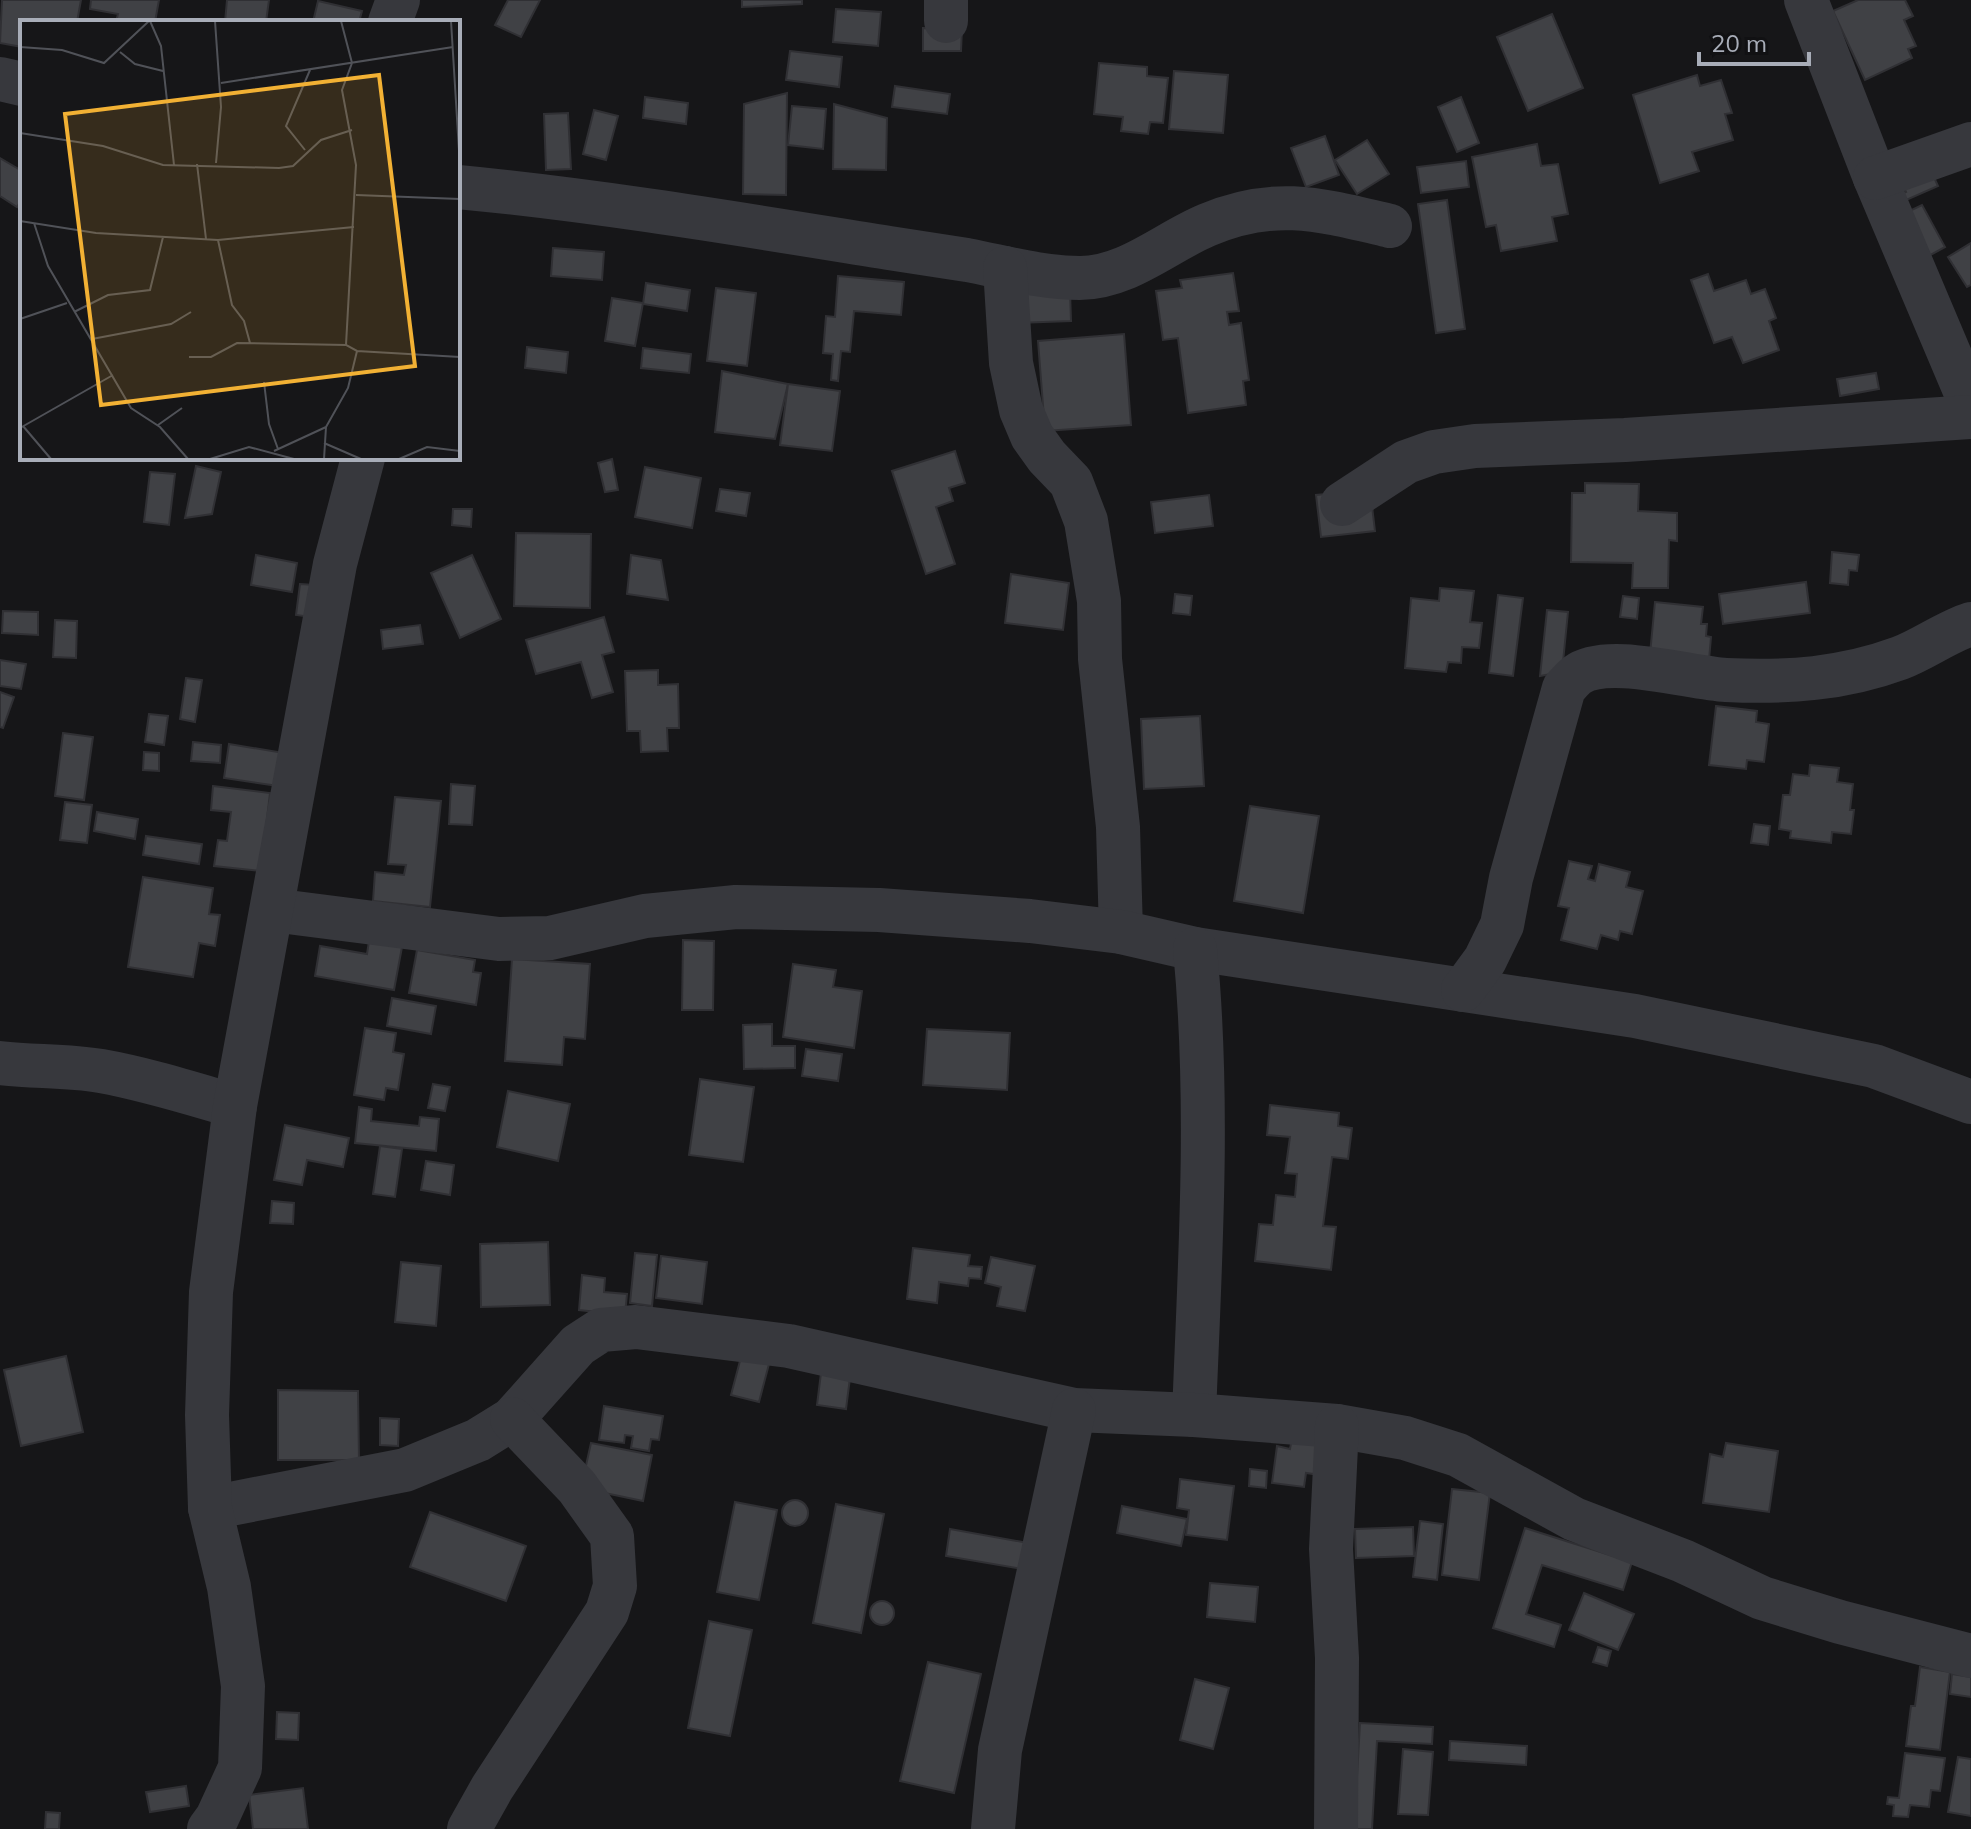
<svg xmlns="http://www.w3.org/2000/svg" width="1971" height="1829" font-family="Mulish,sans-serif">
  <rect width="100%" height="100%" fill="#161618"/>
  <g fill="#404145" stroke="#303034" stroke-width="2">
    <polygon points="2,0 81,0 77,22 22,22 22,47 0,43"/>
    <polygon points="91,0 159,0 155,22 116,22 118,14 90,9"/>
    <polygon points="227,0 269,0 266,22 225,22"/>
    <polygon points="508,0 540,0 521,37 495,25"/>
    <polygon points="742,0 802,0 802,4 742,7"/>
    <polygon points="1858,0 1905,0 1913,16 1904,20 1916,46 1908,49 1912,58 1865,80 1833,11"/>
    <polygon points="318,1 362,11 359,22 313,22"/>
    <polygon points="836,9 881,12 878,46 833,42"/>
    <polygon points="1552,14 1583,88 1528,111 1497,37"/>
    <polygon points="923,28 962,29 961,51 923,51"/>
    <polygon points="790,51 842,57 839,87 786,80"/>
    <polygon points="1099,63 1147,67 1147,76 1168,78 1163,123 1150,122 1148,134 1121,131 1123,117 1094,114"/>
    <polygon points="1174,71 1228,75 1223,133 1169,129"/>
    <polygon points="1697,75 1700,86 1721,80 1732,113 1725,114 1733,140 1692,152 1699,171 1660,183 1633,95"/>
    <polygon points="895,86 950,94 947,114 892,107"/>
    <polygon points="787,93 786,195 743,194 744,104"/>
    <polygon points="645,97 688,103 686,124 643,118"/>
    <polygon points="1461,97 1479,143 1457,152 1438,107"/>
    <polygon points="834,104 887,118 886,170 833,169"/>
    <polygon points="792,106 826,109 823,149 788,145"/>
    <polygon points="594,110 618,116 606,160 583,154"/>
    <polygon points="568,113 571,169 546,170 544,114"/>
    <polygon points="1325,136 1339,175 1306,187 1291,148"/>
    <polygon points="1367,140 1389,174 1357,194 1335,160"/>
    <polygon points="1537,144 1541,166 1558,164 1568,214 1552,217 1557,241 1501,251 1496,225 1486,227 1472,157"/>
    <polygon points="0,158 22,171 22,199 17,207 0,196"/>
    <polygon points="1466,161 1469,187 1421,193 1417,167"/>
    <polygon points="1932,173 1938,186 1904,201 1901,194 1906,192 1903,185"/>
    <polygon points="1447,200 1465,329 1436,333 1418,204"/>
    <polygon points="1922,205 1945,247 1925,258 1901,215"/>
    <polygon points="1971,243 1971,285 1967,287 1948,257"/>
    <polygon points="553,248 604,252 602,280 551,276"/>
    <polygon points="1233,273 1239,311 1227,312 1229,325 1241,323 1249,380 1243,381 1246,405 1188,413 1178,338 1163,340 1156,291 1182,288 1180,280"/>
    <polygon points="1708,274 1714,291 1746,280 1751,294 1765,289 1776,318 1769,321 1779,350 1743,363 1732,337 1714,343 1691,280"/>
    <polygon points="838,276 904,282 901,315 854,311 850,352 841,351 838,381 831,380 833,354 823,353 826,316 835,317"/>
    <polygon points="646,283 690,290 687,311 643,304"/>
    <polygon points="716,288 756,293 747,366 707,361"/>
    <polygon points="1070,291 1071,321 1016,323 1015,294"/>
    <polygon points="612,298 643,303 635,346 605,341"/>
    <polygon points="1124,334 1131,425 1045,431 1038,341"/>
    <polygon points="527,347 568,352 566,373 525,368"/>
    <polygon points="643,348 691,354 689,373 641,368"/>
    <polygon points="722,371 788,384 775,439 715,432"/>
    <polygon points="1876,373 1879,389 1840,396 1837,379"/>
    <polygon points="788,384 840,391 832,451 780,445"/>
    <polygon points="955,451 965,483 949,488 953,501 936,507 955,564 926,574 892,471"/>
    <polygon points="612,459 618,490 605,492 598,463"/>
    <polygon points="196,466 221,472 212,514 185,518"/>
    <polygon points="645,467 701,478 692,528 635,517"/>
    <polygon points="150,472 175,474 169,525 144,522"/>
    <polygon points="1585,483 1639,484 1638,511 1677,513 1677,541 1669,540 1668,588 1632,588 1633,563 1571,562 1572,493 1585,493"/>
    <polygon points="720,489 750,493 746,516 716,511"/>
    <polygon points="1337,493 1372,506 1375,531 1321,537 1316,495"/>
    <polygon points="1209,495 1213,526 1155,533 1151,502"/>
    <polygon points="453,509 472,509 471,527 452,525"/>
    <polygon points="516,533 591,534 590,608 514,606"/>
    <polygon points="1832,552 1859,555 1857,571 1849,570 1848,585 1830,583"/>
    <polygon points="256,555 297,563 292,592 251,585"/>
    <polygon points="472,555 501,619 460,638 431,573"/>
    <polygon points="631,555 661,560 668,600 627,594"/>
    <polygon points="1011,574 1069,583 1063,630 1005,623"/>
    <polygon points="1806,582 1810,613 1723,624 1719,594"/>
    <polygon points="300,584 315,585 311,617 296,615"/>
    <polygon points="1440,588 1474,591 1470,622 1482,623 1479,648 1462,647 1461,663 1448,662 1446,672 1405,668 1411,598 1439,601"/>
    <polygon points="1175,594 1192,596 1190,615 1173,613"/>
    <polygon points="1498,595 1523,598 1513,676 1489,673"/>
    <polygon points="1623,596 1639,598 1637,619 1620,617"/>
    <polygon points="1655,602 1703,607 1701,624 1707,624 1706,636 1711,637 1709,660 1650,654"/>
    <polygon points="1547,610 1568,612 1562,672 1540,676"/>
    <polygon points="3,611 38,612 38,635 2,633"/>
    <polygon points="604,617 614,652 602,655 613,692 592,698 581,662 536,674 526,640"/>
    <polygon points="55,620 77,621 76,658 53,657"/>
    <polygon points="420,625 423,644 383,649 381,630"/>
    <polygon points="0,660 26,664 21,689 0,686"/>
    <polygon points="658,670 658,685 678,684 679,728 667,728 668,751 641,752 640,731 627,731 625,671"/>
    <polygon points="186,678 202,680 195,722 180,719"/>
    <polygon points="0,692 14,697 3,728 0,727"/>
    <polygon points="1716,706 1757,711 1756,722 1769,724 1764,762 1747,760 1746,769 1709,765"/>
    <polygon points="149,714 168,716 164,745 145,742"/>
    <polygon points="1200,716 1204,786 1144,789 1141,719"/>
    <polygon points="63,733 93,737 84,800 55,796"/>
    <polygon points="193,742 221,745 220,763 191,761"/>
    <polygon points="229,744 290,754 285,787 224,778"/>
    <polygon points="144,752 159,753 159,771 143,770"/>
    <polygon points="1810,765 1839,768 1837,782 1853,784 1850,810 1854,810 1851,834 1832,832 1831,843 1790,838 1791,831 1779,829 1783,795 1790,795 1793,774 1809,776"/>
    <polygon points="451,784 475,786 472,825 449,824"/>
    <polygon points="213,786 270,793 261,871 214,866 218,840 227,841 231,812 211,810"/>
    <polygon points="395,797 441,801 430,907 373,901 375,872 404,875 406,865 388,864"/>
    <polygon points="65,802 92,805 87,843 60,840"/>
    <polygon points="1250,806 1319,816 1303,913 1234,901"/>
    <polygon points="97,812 138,819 135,839 94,831"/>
    <polygon points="1754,824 1770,826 1768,845 1751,843"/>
    <polygon points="146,836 202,844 199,864 143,855"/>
    <polygon points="1569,861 1592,866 1588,879 1595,881 1599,864 1630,872 1626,887 1643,891 1632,934 1620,931 1618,940 1601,935 1597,949 1561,940 1569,908 1558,906"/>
    <polygon points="143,877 213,888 209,914 220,915 215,946 199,943 193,977 128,967"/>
    <polygon points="683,940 714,941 713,1010 682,1010"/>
    <polygon points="369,941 402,947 394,990 315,976 320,946 367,954"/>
    <polygon points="417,950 475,960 473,972 481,973 476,1005 409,993"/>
    <polygon points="512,959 590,964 585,1039 564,1037 562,1065 505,1061"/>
    <polygon points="793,964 836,970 833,987 862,991 854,1048 783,1037"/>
    <polygon points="392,998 436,1006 431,1034 387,1026"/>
    <polygon points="772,1024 772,1046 795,1046 795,1068 744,1069 743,1025"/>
    <polygon points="365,1028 396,1033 393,1052 404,1054 398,1090 386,1088 384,1100 354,1095"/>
    <polygon points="927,1029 1010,1033 1007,1090 923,1085"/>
    <polygon points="806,1049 842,1054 838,1081 802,1076"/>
    <polygon points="700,1079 754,1087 743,1162 689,1155"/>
    <polygon points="433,1084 450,1087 445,1111 428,1108"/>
    <polygon points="508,1091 570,1104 558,1161 497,1147"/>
    <polygon points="1270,1105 1339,1113 1338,1126 1352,1128 1348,1159 1332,1157 1323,1226 1336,1227 1331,1270 1255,1261 1259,1224 1273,1225 1276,1195 1295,1197 1297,1174 1285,1173 1290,1137 1267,1135"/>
    <polygon points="359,1107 372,1109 371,1121 419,1126 420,1117 439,1119 436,1151 355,1143"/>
    <polygon points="285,1125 349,1138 343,1167 307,1160 302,1185 274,1180"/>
    <polygon points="380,1146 402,1149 395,1197 373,1194"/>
    <polygon points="426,1161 454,1165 450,1195 421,1190"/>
    <polygon points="272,1201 294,1203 293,1224 270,1223"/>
    <polygon points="548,1242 550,1305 481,1307 480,1244"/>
    <polygon points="913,1248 970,1255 968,1266 982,1267 981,1279 969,1278 968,1286 939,1282 937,1303 907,1299"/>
    <polygon points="635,1253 657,1255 652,1306 630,1303"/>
    <polygon points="661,1256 707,1262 702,1304 656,1298"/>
    <polygon points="991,1257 1035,1266 1025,1311 997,1306 1001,1287 985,1283"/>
    <polygon points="401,1262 441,1266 436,1326 395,1322"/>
    <polygon points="582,1275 605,1278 604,1292 627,1294 625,1315 579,1310"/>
    <polygon points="66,1356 83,1432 21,1446 4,1370"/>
    <polygon points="741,1357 769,1364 759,1402 731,1395"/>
    <polygon points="821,1373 850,1378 846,1409 817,1405"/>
    <polygon points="278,1390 358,1391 359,1460 278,1460"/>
    <polygon points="604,1406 663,1416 659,1440 651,1439 649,1451 631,1448 633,1436 625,1435 624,1443 599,1440"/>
    <polygon points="380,1418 399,1419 398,1446 380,1445"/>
    <polygon points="1292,1438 1331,1443 1327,1476 1306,1473 1304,1487 1272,1483 1277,1446 1290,1449"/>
    <polygon points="591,1443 652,1455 643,1501 581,1488"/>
    <polygon points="1726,1443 1778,1451 1769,1512 1703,1503 1710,1454 1723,1457"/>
    <polygon points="1250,1469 1267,1471 1266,1488 1249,1486"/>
    <polygon points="1180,1479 1234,1486 1227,1540 1186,1535 1189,1510 1177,1508"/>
    <polygon points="1452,1489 1490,1493 1479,1580 1442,1575"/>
    <circle cx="795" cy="1513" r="13"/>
    <polygon points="735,1502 777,1510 759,1600 717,1592"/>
    <polygon points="836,1504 884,1514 861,1633 813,1623"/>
    <polygon points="1122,1506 1187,1519 1181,1546 1117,1533"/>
    <polygon points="430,1512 526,1546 506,1601 410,1567"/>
    <polygon points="1420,1521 1443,1524 1437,1580 1413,1577"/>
    <polygon points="1413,1527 1414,1556 1356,1558 1355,1529"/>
    <polygon points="1525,1528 1632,1562 1623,1590 1542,1565 1526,1614 1561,1625 1554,1647 1493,1628"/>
    <polygon points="950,1529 1028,1543 1023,1569 946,1556"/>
    <polygon points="1210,1583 1258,1587 1255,1622 1207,1617"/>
    <polygon points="1584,1593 1634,1614 1618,1650 1569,1630"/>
    <circle cx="882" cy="1613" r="12"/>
    <polygon points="709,1621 752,1630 730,1736 688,1728"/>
    <polygon points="1598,1647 1611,1651 1607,1666 1593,1662"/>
    <polygon points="928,1662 981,1674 954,1793 900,1781"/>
    <polygon points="1920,1667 1950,1672 1940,1750 1906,1746 1911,1706 1915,1706"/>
    <polygon points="1952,1674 1971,1677 1971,1697 1950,1694"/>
    <polygon points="1195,1679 1229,1688 1213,1749 1180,1740"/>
    <polygon points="277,1712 299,1713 298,1740 276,1739"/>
    <polygon points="1360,1723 1433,1727 1432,1744 1377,1741 1372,1829 1354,1829"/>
    <polygon points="1450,1741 1527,1746 1526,1765 1449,1760"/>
    <polygon points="1403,1749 1433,1752 1428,1815 1398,1814"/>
    <polygon points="1905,1753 1945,1758 1940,1791 1931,1790 1929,1807 1910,1805 1908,1817 1893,1816 1894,1805 1887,1804 1888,1797 1899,1798"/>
    <polygon points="1958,1757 1971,1759 1971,1816 1948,1812"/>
    <polygon points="186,1786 189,1806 150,1812 146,1792"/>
    <polygon points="303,1788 308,1829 253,1829 249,1795"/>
    <polygon points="46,1812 60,1813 59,1829 45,1829"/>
  </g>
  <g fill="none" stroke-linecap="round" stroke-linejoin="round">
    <g stroke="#37383d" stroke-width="44">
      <polyline points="1806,0 1875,178 1971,405"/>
      <polyline points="946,21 946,0"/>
      <polyline points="390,22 398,0"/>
      <polyline points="0,79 22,84"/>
      <polyline points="1875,178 1971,144"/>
      <path d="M458,187C603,201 745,225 889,248C915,252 941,256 967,260C1004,267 1041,278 1080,278C1127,278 1166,242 1207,225C1275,196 1322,210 1390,226"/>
      <polyline points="1005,268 1011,363 1021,410 1032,436 1047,457 1071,482 1086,521 1099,601 1100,659 1118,827 1121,932"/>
      <polyline points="1342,504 1406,462 1434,452 1475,446 1625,440 1971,417"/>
      <polyline points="272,910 499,939 550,938 645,916 736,907 879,910 1030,921 1121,932 1195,949 1635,1016 1874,1066 1971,1102"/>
      <path d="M1463,990L1485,960L1502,925L1511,878L1564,688C1568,684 1573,678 1577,675C1607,653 1689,678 1726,680C1787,683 1843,679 1900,658C1924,649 1946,632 1971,624"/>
      <path d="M0,1063C34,1067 67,1065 101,1071C146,1079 190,1093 235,1106"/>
      <path d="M1194,1415C1200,1260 1210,1104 1195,949"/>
      <polyline points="210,1508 405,1470 478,1440 512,1419 578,1345 601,1330 636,1327 789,1346 1074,1410 1194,1415 1337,1426 1405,1438 1458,1455 1574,1519 1683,1561 1762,1598 1840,1622 1971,1656"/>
      <polyline points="209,1829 217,1818 240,1768 243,1686 229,1587 210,1508 207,1415 211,1292 235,1106 335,564 363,458"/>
      <polyline points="469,1829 492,1788 607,1612 615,1586 612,1536 577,1487 512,1419"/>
      <polyline points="993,1829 1000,1750 1074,1410"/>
      <polyline points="1336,1829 1337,1658 1331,1549 1337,1426"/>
    </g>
  </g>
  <g transform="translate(20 20)">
    <rect width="440" height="440" fill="#161618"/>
    <path fill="none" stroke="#505258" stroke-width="2" d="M130,1L141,26L154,145M195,1L201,87L196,143M321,1L332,43L322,70L336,145L326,325L337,331L440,337M431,1L440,147M0,27L42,30L84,43L129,1M100,32L115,44L143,51M201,63L433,27M0,113L83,126L143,145L259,148L273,146L301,120L332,110M285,130L266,106L290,50M177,144L186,219M336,175L440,179M0,201L76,213L198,220L334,207M14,203L28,246L111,388L140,407L168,439M198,220L212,285L224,301L230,323M54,292L88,275L130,270L143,217M0,299L47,283M72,319L151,304L171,292M169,337H191L217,323L326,325M244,362L249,404L258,429M138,405L162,388M3,406L31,439M0,408L93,355M304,423L341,439M254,431L306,407M190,439L229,427L274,439M304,439L306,407L328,368L337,331M379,439L407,427L440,431"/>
    <path fill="#f2b134" fill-opacity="0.15" stroke="#f2b134" stroke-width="4" d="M359,55L395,346L81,385L45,94Z"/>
    <rect width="440" height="440" fill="none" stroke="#a8adb8" stroke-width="4"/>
  </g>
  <path d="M1699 52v12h110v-12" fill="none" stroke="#a8adb8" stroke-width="4"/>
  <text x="1711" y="52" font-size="24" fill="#a8adb8" stroke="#111113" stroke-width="6" paint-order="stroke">20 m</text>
</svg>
